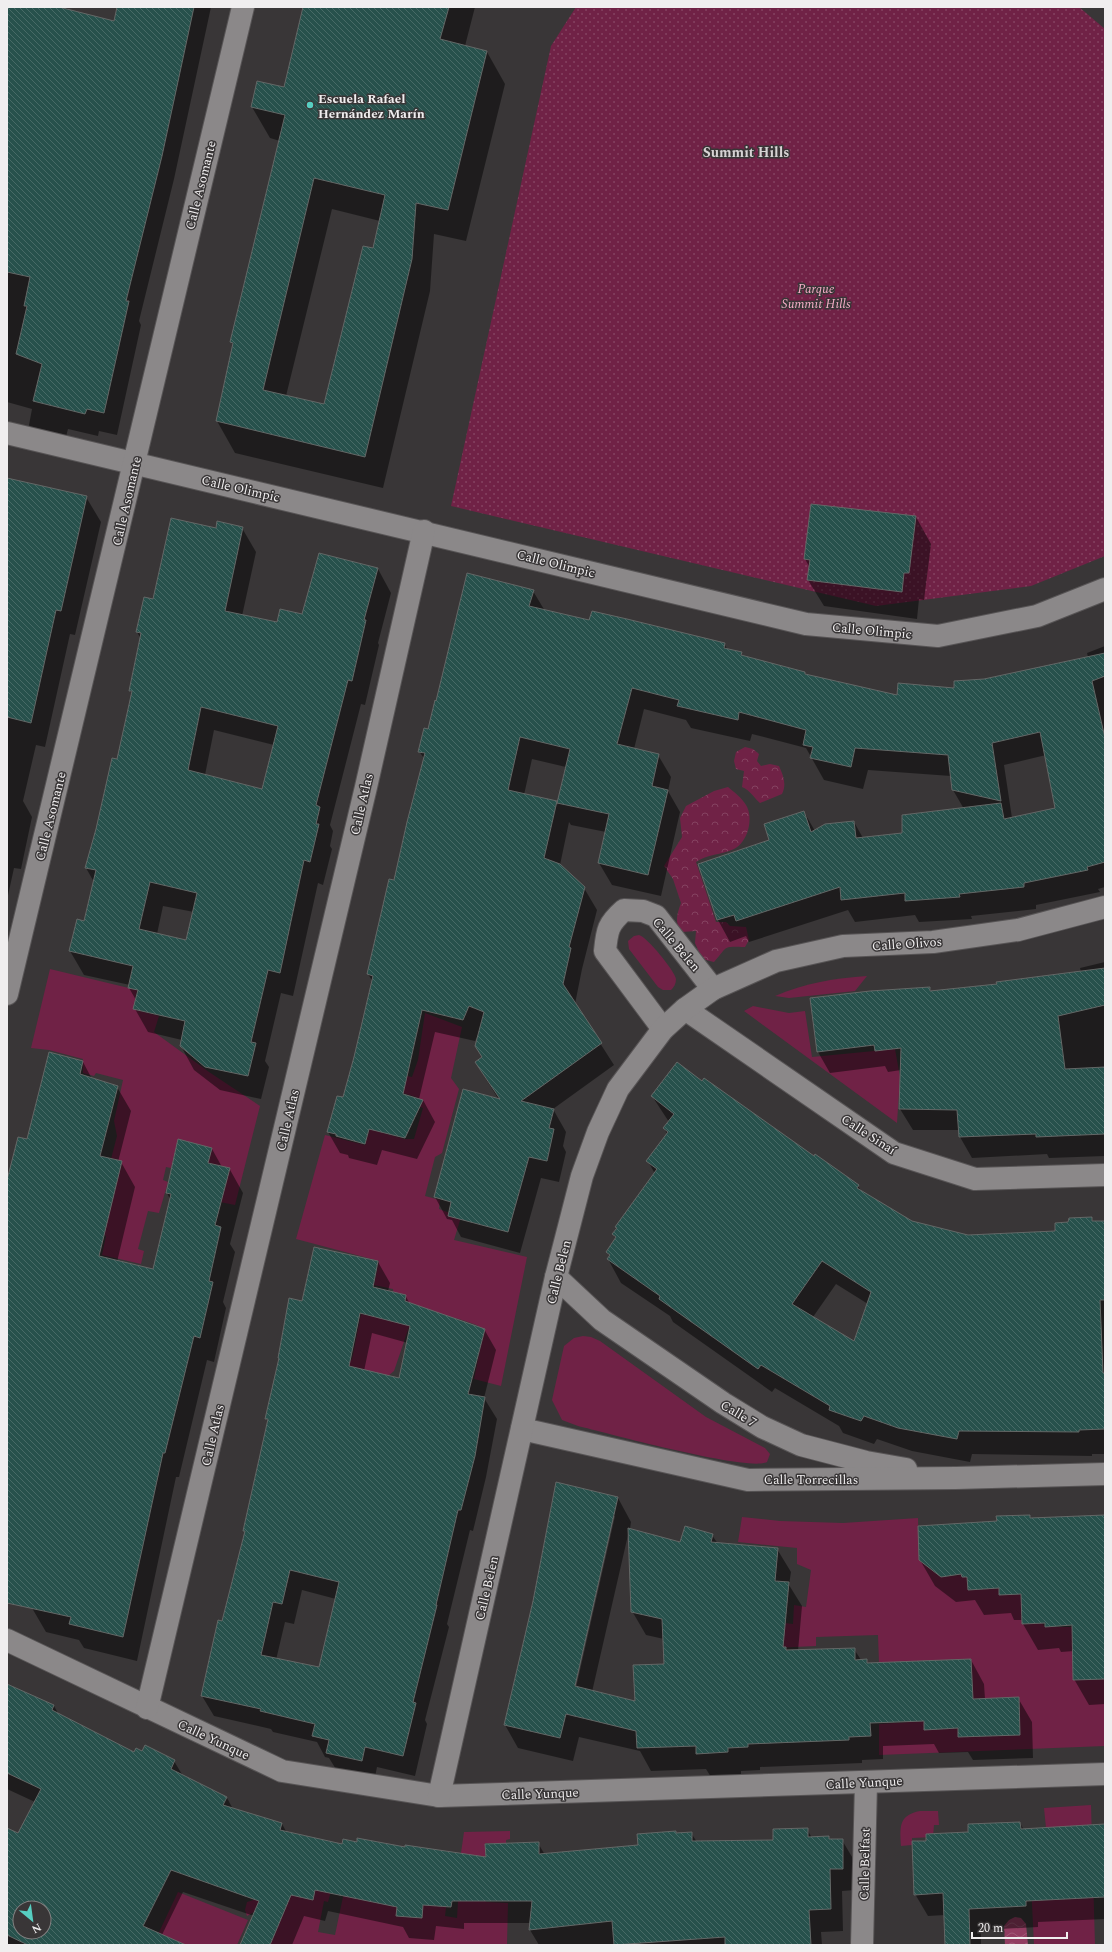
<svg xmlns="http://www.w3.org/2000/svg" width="1112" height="1952" font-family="Spectral,serif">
  <defs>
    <pattern id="forest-crowns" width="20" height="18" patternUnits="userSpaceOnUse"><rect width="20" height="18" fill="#702246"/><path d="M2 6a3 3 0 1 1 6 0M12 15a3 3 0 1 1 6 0" fill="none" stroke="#854261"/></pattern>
    <pattern id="park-dots" width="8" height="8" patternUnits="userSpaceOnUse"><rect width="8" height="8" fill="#702246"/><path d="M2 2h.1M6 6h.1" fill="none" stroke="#854261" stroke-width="1.8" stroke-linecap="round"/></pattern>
    <pattern id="water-waves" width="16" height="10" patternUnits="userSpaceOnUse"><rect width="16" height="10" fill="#913d61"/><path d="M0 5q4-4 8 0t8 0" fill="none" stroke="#a15978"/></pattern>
    <pattern id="building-back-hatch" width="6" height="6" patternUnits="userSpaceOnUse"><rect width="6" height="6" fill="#27514c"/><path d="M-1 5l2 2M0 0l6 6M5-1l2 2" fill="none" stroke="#476a66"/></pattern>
  </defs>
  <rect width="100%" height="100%" fill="#393637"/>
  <g fill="#702246">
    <path d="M639,935C647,937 674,970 676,979C676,984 674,987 671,990H663L658,987L629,949L628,941L634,936Z"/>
    <polygon points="50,969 137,990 133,1009 159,1016 154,1032 209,1072 260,1106 235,1205 220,1202 229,1168 208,1163 212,1148 178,1139 171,1168 166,1167 163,1180 168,1182 159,1213 148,1211 138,1249 144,1251 141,1264 102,1255 106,1236 102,1234 122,1162 111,1159 117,1136 114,1121 123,1080 96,1073 94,1076 83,1073 83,1059 49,1050 31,1048"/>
    <path d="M867,976L855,991L789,998L775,996C805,983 835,978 867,976Z"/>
    <polygon points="753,1006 789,1013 805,1011 812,1057 895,1049 900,1077 897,1123 744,1011"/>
    <path d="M425,1013L462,1027L451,1078L459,1089L442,1153L435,1157L425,1196L440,1200L439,1209L461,1217L454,1240L527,1257L501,1386L474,1379L481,1345L480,1340L482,1329C478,1325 474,1324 468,1322C443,1313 435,1318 410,1324L394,1371L382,1381L347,1372L349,1362L352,1359L361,1314L389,1320L394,1299L393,1289L374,1285L379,1261L296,1239L325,1135L365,1145L370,1129L404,1139H414L423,1108L414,1105L416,1097L352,1077L355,1066L412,1077L418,1060Z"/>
    <path d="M583,1336L591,1337L600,1341L706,1417L765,1448L770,1454L767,1462C749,1472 607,1433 578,1426L562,1420L552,1400L564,1346L574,1338Z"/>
    <polygon points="742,1517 780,1521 843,1523 918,1518 919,1557 927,1566 941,1577 961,1575 962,1577 967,1577 968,1590 999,1588 999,1595 1035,1593 1035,1603 1021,1604 1022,1624 1042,1623 1045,1627 1072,1627 1073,1679 1104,1679 1105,1746 879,1755 879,1724 924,1721 925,1730 958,1728 959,1737 1020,1735 1019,1697 973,1699 971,1659 879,1663 878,1635 816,1637 816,1646 751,1649 768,1621 793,1624 794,1605 806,1607 811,1570 797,1564 797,1548 738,1542"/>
    <polygon points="1091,1805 1095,1945 1034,1945 1030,1863 1042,1900 1084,1898 1082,1840 1046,1828 1044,1808"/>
    <path d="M920,1811H938L939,1825H934L933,1837L912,1838V1845L901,1846C900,1828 898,1815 920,1811Z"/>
    <polygon points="510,1831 510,1839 506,1840 506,1844 485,1843 486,1902 508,1903 507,1944 552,1945 270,1945 279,1922 254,1912 247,1916 245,1910 247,1902 311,1882 331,1891 328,1902 324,1901 318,1932 335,1935 344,1892 447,1900 445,1916 457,1918 461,1853 464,1832"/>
    <polygon points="178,1892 248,1920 237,1945 153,1945"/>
  </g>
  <g fill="url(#forest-crowns)">
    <path d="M745,747L753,749L759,754L757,761L761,766L770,764L779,766C783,775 787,784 782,794L760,803C753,797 751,791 742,787L744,771L736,769L734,761L736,752Z"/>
    <path d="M728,787C734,792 742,798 746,805C754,818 748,842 734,849C721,855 707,854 696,862L716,922H726L730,926L746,927L749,940L745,947C722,946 728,946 714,962L702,959L695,943L696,931L682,932C674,923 677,914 681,903L673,879L664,866L682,837L680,818L686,806L714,791Z"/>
  </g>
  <polygon fill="url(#park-dots)" points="576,7 1079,7 1105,29 1105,556 1031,586 876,606 451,506 551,46"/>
  <polygon fill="url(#water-waves)" points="1015,1917 1021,1918 1026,1924 1028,1945 1005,1945 1004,1926 1009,1920"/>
  <g fill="#0007" fill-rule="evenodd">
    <polygon points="7,7 68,7 67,10 114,22 118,7 211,7 174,179 139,321 141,325 117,435 99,431 98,436 68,429 62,452 42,447 29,425 32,409 7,402"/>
    <path d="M304,7H475L465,46L487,52L505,84L466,241L434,234L430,291L383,488L235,453L217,421L234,347L231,342L280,141L270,138L252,107L285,88ZM332,209L380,221L374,249L325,405L286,396Z"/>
    <polygon points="7,479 86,497 101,522 75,635 70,634 45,747 36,745 23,801 32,817 21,869 14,868 7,900"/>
    <polygon points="916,517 931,544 924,600 919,599 917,619 824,606 808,580 810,568 805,559"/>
    <path d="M242,528L256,552L242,616L278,623L303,615L378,569L391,593L378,643L379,645L365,705L361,704L330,825L333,831L330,846L332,849L323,885L318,883L293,996L281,993L265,1061L269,1067L261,1099L220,1090L194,1070L181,1046L182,1040L148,1032L135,1009L136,1000L129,988L130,985L84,975L70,951L84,922L94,882L86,868L118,760L132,694L130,691L141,639L137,632L153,600L217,529ZM214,730L274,745L263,790L205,775ZM163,906L194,912L187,941L157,934Z"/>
    <path d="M533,591L545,611L590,621L724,644L728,650L741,653L743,657L804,673L806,675L898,696L955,689L1088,657L1087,653L1105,646V887L1098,889L1100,892L1036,905V909L971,916L972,919L919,922L915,915L855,922L848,910L749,942L746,936L730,942L718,920L699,865L771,841L804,812L815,831L854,822L863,838L903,834L964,809L953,790L951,776L868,770L863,789L824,780L806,748L752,734L750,741L691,728L686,720L644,709L634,749L658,755L671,777L668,791L680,812L661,896L612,885L599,863L606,832L571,825L569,822L560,865L584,888L597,910L582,969L575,1004L614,1065L553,1109L566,1132L563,1146L566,1152L559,1182L541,1178L520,1253L461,1237L452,1220L447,1219L435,1197L464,1091L499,1100L476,1063L483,1058L478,1035L475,1041L435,1032L419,1099L423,1100L435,1122L417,1159L382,1150L377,1165L349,1158L348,1155L340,1153L328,1132L344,1098L355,1057L373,982L368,974L395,882L425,760L419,751L428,730ZM1046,755L1056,808L1012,818L1004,765ZM532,759L566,767L558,805L556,802L524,795Z"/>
    <polygon points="1105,962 1105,1156 1049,1158 1047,1154 972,1158 960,1137 959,1130 913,1130 900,1109 901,1070 888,1072 885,1066 830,1073 818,1052 930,988 931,992 998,985 1081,972 1080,968"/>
    <polygon points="83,1062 92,1079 117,1087 131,1111 118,1162 121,1162 135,1187 117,1262 154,1270 170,1199 167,1193 212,1149 222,1167 229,1168 243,1193 230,1244 235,1252 223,1302 226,1308 214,1362 207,1360 179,1477 176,1477 137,1661 84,1648 79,1640 46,1632 32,1608 7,1595 7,1186 27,1141"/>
    <path d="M703,1083L858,1186L862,1192L911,1222L968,1236L1056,1232L1069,1223L1091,1218L1093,1222L1105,1221V1454H1092V1456L972,1454L970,1462L912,1451L877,1439L874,1444L843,1433L839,1426L775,1388L772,1392L673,1322L670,1316L621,1283L608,1259L610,1256L607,1252L616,1239L613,1234L655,1174L648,1161L667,1134L664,1128L669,1122L652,1096ZM836,1284L868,1304L854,1342L813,1317Z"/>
    <path d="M378,1262L390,1283L388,1291L405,1295L410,1304L484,1329L496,1350L484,1398L497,1419L486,1477L473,1531L470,1530L447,1624L449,1627L425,1720L427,1724L415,1776L377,1767L374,1782L339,1774L329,1758L325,1757L317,1742L273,1732L271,1729L214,1716L202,1696L245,1533L244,1530L268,1423L266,1418L280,1360L279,1358L302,1302ZM372,1333L408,1343L400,1379L364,1371ZM302,1590L336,1599L320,1669L276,1660L285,1622L294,1624Z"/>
    <path d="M557,1483L618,1498L631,1522L630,1529L681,1543L712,1535L718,1544L777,1549L791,1572L789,1585L802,1606L798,1651L854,1649L861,1660H866L868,1664L971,1660L984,1684L985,1699L1018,1698L1032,1722L1033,1758L973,1760L968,1752L939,1753L934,1744L883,1746V1759L862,1760V1763L760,1767V1770L741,1771V1775L711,1777L706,1769L651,1771L640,1751L579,1737L573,1761L518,1748L505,1725L534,1601ZM613,1516H615L575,1692L573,1691ZM628,1535L632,1611L646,1635L664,1639L665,1665L636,1702L592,1692Z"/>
    <polygon points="1104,1513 1105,1513 1105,1704 1089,1705 1074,1679 1074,1651 1061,1652 1059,1648 1038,1650 1023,1624 1023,1620 1014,1620 1011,1613 984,1615 975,1600 956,1602 935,1586 920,1560 998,1522 1029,1516 1031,1519 1104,1516"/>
    <path d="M7,1684L54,1706L59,1715L134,1753L174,1761L183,1776L227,1798L233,1809L282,1824L287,1833L342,1846L357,1843L487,1858L538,1843L545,1855L639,1846L676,1834L691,1833L697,1842L774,1841L807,1829L812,1838L842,1840L855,1862V1890L842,1891L843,1931L821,1932L822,1945H539L530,1930L531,1923H464V1929L436,1926L434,1940L409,1938L403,1927L328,1911L325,1921L304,1916L292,1945H242L254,1916L183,1892L157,1945H7V1829L18,1834L35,1802L7,1789ZM20,1908H44V1932H20Z"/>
    <polygon points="1020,1823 1024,1830 1101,1826 1101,1824 1105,1824 1105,1919 1038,1922 1038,1927 981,1930 981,1945 946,1945 945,1915 928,1916 915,1894 927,1841"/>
  </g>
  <g fill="url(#building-back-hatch)" stroke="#636766" fill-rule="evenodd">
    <polygon points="7,7 59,7 114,21 117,7 194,7 162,156 126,301 129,301 104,413 87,409 85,414 33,401 42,364 16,354 27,306 24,306 30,277 7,272"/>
    <path d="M303,7H449L440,39L487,51L448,210L416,203L412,259L365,457L216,421L233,343L230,342L285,115L251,107L257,81L284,87ZM314,178L385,195L373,248L363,246L324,404L263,390Z"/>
    <polygon points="7,478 87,496 61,611 56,610 31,723 7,717"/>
    <polygon points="811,504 916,516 909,573 904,573 902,592 807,580 810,560 804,559"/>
    <path d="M171,518L216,528L217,521L243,527L225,611L277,622L280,609L302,614L319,553L378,568L364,620H366L352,681L348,680L316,805L320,807L316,824H319L310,862L304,860L280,973L268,970L251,1042L256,1043L248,1076L205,1067L180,1046L185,1021L133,1009L138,990L128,988L133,966L69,951L77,919L84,921L96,870L85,868L96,829L112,758L117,759L132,691H129L141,633L136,632L144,597L153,599ZM201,707L278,726L262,789L188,770ZM150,882L197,893L186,940L139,929Z"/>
    <polygon points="467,573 534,590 529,606 589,620 592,611 627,619 725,643 724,648 742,652 741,655 805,672 805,674 897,695 898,683 954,688 954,681 984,679 1105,653 1105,676 1092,681 1105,738 1105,862 1087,867 1088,870 1024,883 1024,887 959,894 960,897 905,901 905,893 841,900 840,887 736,921 734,915 717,920 698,864 769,840 764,824 804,811 811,832 825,824 854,821 856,838 902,833 902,815 1001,803 1004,819 1055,808 1040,732 992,743 1001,801 952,790 948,755 855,748 851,767 810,758 813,747 803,745 806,730 739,712 738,720 677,706 679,700 632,688 617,744 659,754 652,786 668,790 648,875 598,863 609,814 557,803 570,749 520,737 508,790 557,801 544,858 560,864 585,887 569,947 571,948 563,984 602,1043 521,1101 554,1109 549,1128 554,1129 547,1161 529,1157 508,1232 448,1216 451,1202 434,1197 463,1089 500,1099 475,1062 482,1057 475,1046 484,1012 469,1006 463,1020 422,1010 403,1094 423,1100 405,1138 369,1129 365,1144 336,1136 336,1134 327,1132 337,1096 343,1097 354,1057 373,976 367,974 389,879 394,880 407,822 425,753 418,752 424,728 428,729 435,700 436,701"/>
    <polygon points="1105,968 1105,1005 1058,1016 1065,1069 1105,1067 1105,1134 1036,1137 1036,1134 959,1137 957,1110 899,1109 901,1048 875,1051 874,1045 817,1052 810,998 870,991 930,987 930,991 997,984 996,982"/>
    <polygon points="49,1052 83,1061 80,1074 118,1086 100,1156 122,1161 99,1256 153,1269 171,1194 166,1193 178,1139 212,1148 208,1163 230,1168 215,1225 221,1227 209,1281 213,1282 200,1338 194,1336 165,1453 163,1453 123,1637 69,1624 71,1617 7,1603 7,1180 18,1137 27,1139"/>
    <path d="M677,1062L702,1081L704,1078L814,1156L815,1154L859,1185L857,1188L912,1221L968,1235L1055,1231V1223L1068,1222L1069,1218L1092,1217V1221H1105V1300H1100L1103,1373H1105V1429L1079,1430V1432L959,1431L957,1439L898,1428L864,1416L861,1421L829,1410L830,1406L761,1365L758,1369L659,1299L660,1296L607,1259L610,1255L606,1252L616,1237L612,1234L617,1228L615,1227L657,1169L646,1161L668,1132L663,1128L674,1114L651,1096ZM822,1261L871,1292L854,1341L792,1304Z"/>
    <path d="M314,1247L378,1261L373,1287L406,1295L405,1301L485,1329L468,1394L485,1397L475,1456L461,1510H458L436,1605H437L413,1702L416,1703L403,1756L365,1747L362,1761L326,1753L329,1740L312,1736L315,1724L260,1711L261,1709L201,1696L218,1620L222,1621L245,1531H243L268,1419H265L279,1358H278L289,1298L302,1301ZM360,1313L410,1326L399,1378L349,1366ZM290,1570L339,1582L319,1667L261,1655L273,1602L282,1604Z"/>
    <polygon points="556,1482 618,1497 575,1686 635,1701 633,1665 664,1664 662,1619 631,1612 628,1528 680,1542 685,1526 713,1534 711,1542 778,1548 775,1581 789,1582 783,1647 786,1647 786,1650 855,1648 855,1660 867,1659 867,1663 971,1659 973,1699 1019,1697 1020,1735 958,1737 958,1728 924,1730 924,1721 870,1723 871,1736 849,1737 849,1740 748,1744 748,1747 728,1748 728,1752 696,1754 696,1746 637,1748 636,1731 566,1714 560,1738 504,1725 533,1601"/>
    <polygon points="1030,1515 1030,1518 1105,1515 1105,1679 1073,1680 1072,1625 1045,1627 1045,1623 1022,1624 1021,1594 999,1595 999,1588 968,1590 967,1577 962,1577 961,1574 941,1577 919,1560 918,1526 997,1521 996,1516"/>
    <path d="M7,1684L54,1705L52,1710L134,1752L136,1748L142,1751L145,1745L175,1760L171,1769L227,1797L223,1805L282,1823L280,1830L342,1844L343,1839L357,1842V1838L405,1847V1845L486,1857L485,1844L539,1842V1854L638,1845L637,1834L676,1831V1833L692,1832V1841L773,1840V1829L808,1828V1837L829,1836V1839H843V1869H830L831,1909L809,1910L811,1945H725V1937L614,1945L612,1921L529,1930L532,1901H452L451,1907L423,1905L422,1918L396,1916L397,1907L315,1890L313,1900L291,1895L270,1945H240L259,1901L171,1870L143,1926L186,1945H28L7,1935V1828L18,1833L41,1789L7,1773ZM20,1908H44V1932H20Z"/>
    <polygon points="1020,1822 1021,1829 1105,1824 1105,1897 1026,1901 1026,1906 969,1909 970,1945 945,1945 943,1893 914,1895 912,1841 926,1841 926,1834 968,1832 968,1824"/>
  </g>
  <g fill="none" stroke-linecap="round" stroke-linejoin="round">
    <defs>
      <g id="minor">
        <polyline points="7,433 806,624 938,636 1037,616 1105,589"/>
        <polyline points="7,994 243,7"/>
        <polyline points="685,1009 894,1153 975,1179 1105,1175"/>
        <path d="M663,1029L605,951C607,930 608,924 624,910L643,911L656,916L713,989"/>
        <polyline points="556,1277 602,1320 723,1403 762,1427 801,1445 866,1462 906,1469"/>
        <polyline points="522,1429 748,1480 956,1478 1105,1474"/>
        <polyline points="7,1640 282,1771 439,1796 1105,1774"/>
        <polyline points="147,1708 366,787 424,531"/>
        <polyline points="439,1796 556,1277 582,1176 598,1132 618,1089 663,1029 685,1009 713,989 776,961 843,946 933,942 1018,930 1105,907"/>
        <polyline points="862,1945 866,1783"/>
      </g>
    </defs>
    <use href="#minor" stroke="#575455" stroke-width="24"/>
    <use href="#minor" stroke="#8b8889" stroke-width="22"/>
  </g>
  <circle fill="#57cec1" stroke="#393637" stroke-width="1.5" cx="310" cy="105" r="4"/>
  <g text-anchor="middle" stroke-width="3" stroke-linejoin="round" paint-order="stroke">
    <g font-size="13" font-weight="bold" fill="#f0eeef" stroke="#393637" text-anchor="start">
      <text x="318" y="103">Escuela Rafael<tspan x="318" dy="15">Hernández Marín</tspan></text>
    </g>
    <g font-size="13" fill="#f0eeef" stroke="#393637">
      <text transform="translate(200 185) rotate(-76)" y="5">Calle Asomante</text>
      <text transform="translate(241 488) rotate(13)" y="5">Calle Olimpic</text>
      <text transform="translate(126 501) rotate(-77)" y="5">Calle Asomante</text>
      <text transform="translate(556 563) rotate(14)" y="5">Calle Olimpic</text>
      <text transform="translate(872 630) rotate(5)" y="5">Calle Olimpic</text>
      <text transform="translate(361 804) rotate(-77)" y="5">Calle Atlas</text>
      <text transform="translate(50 816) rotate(-76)" y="5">Calle Asomante</text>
      <text transform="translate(907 943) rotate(-4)" y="5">Calle Olivos</text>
      <text transform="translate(677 944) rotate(50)" y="5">Calle Belen</text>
      <text transform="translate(287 1120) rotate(-77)" y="5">Calle Atlas</text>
      <text transform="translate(869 1134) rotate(33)" y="5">Calle Sinaí</text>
      <text transform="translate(558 1272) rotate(-76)" y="5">Calle Belen</text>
      <text transform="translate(739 1413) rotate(31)" y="5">Calle 7</text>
      <text transform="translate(212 1435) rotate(-77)" y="5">Calle Atlas</text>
      <text x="811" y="1484">Calle Torrecillas</text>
      <text transform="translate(486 1588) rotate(-77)" y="5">Calle Belen</text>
      <text transform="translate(214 1739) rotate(25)" y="5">Calle Yunque</text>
      <text transform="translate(864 1782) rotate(-3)" y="5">Calle Yunque</text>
      <text transform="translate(540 1793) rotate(-2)" y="5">Calle Yunque</text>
      <text transform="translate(864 1864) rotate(-89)" y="5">Calle Belfast</text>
    </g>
    <g font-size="13" font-style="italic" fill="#f4acc6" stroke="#393637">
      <text x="816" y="293">Parque<tspan x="816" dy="15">Summit Hills</tspan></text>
    </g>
    <g font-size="14" font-weight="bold" fill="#d7d3d4" stroke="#393637">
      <text x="746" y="157">Summit Hills</text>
    </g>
  </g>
  <rect width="1112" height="1952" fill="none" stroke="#f0eeef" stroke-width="16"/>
  <g transform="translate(32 1920) rotate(151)"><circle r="19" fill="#393637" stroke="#828081"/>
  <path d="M0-3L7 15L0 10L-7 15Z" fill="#57cec1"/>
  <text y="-6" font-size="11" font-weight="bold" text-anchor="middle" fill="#f0eeef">N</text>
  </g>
  <path d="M972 1932v6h95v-6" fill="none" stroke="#f0eeef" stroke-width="2"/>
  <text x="978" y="1932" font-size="12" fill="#f0eeef" stroke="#393637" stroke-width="3" paint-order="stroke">20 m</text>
</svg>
